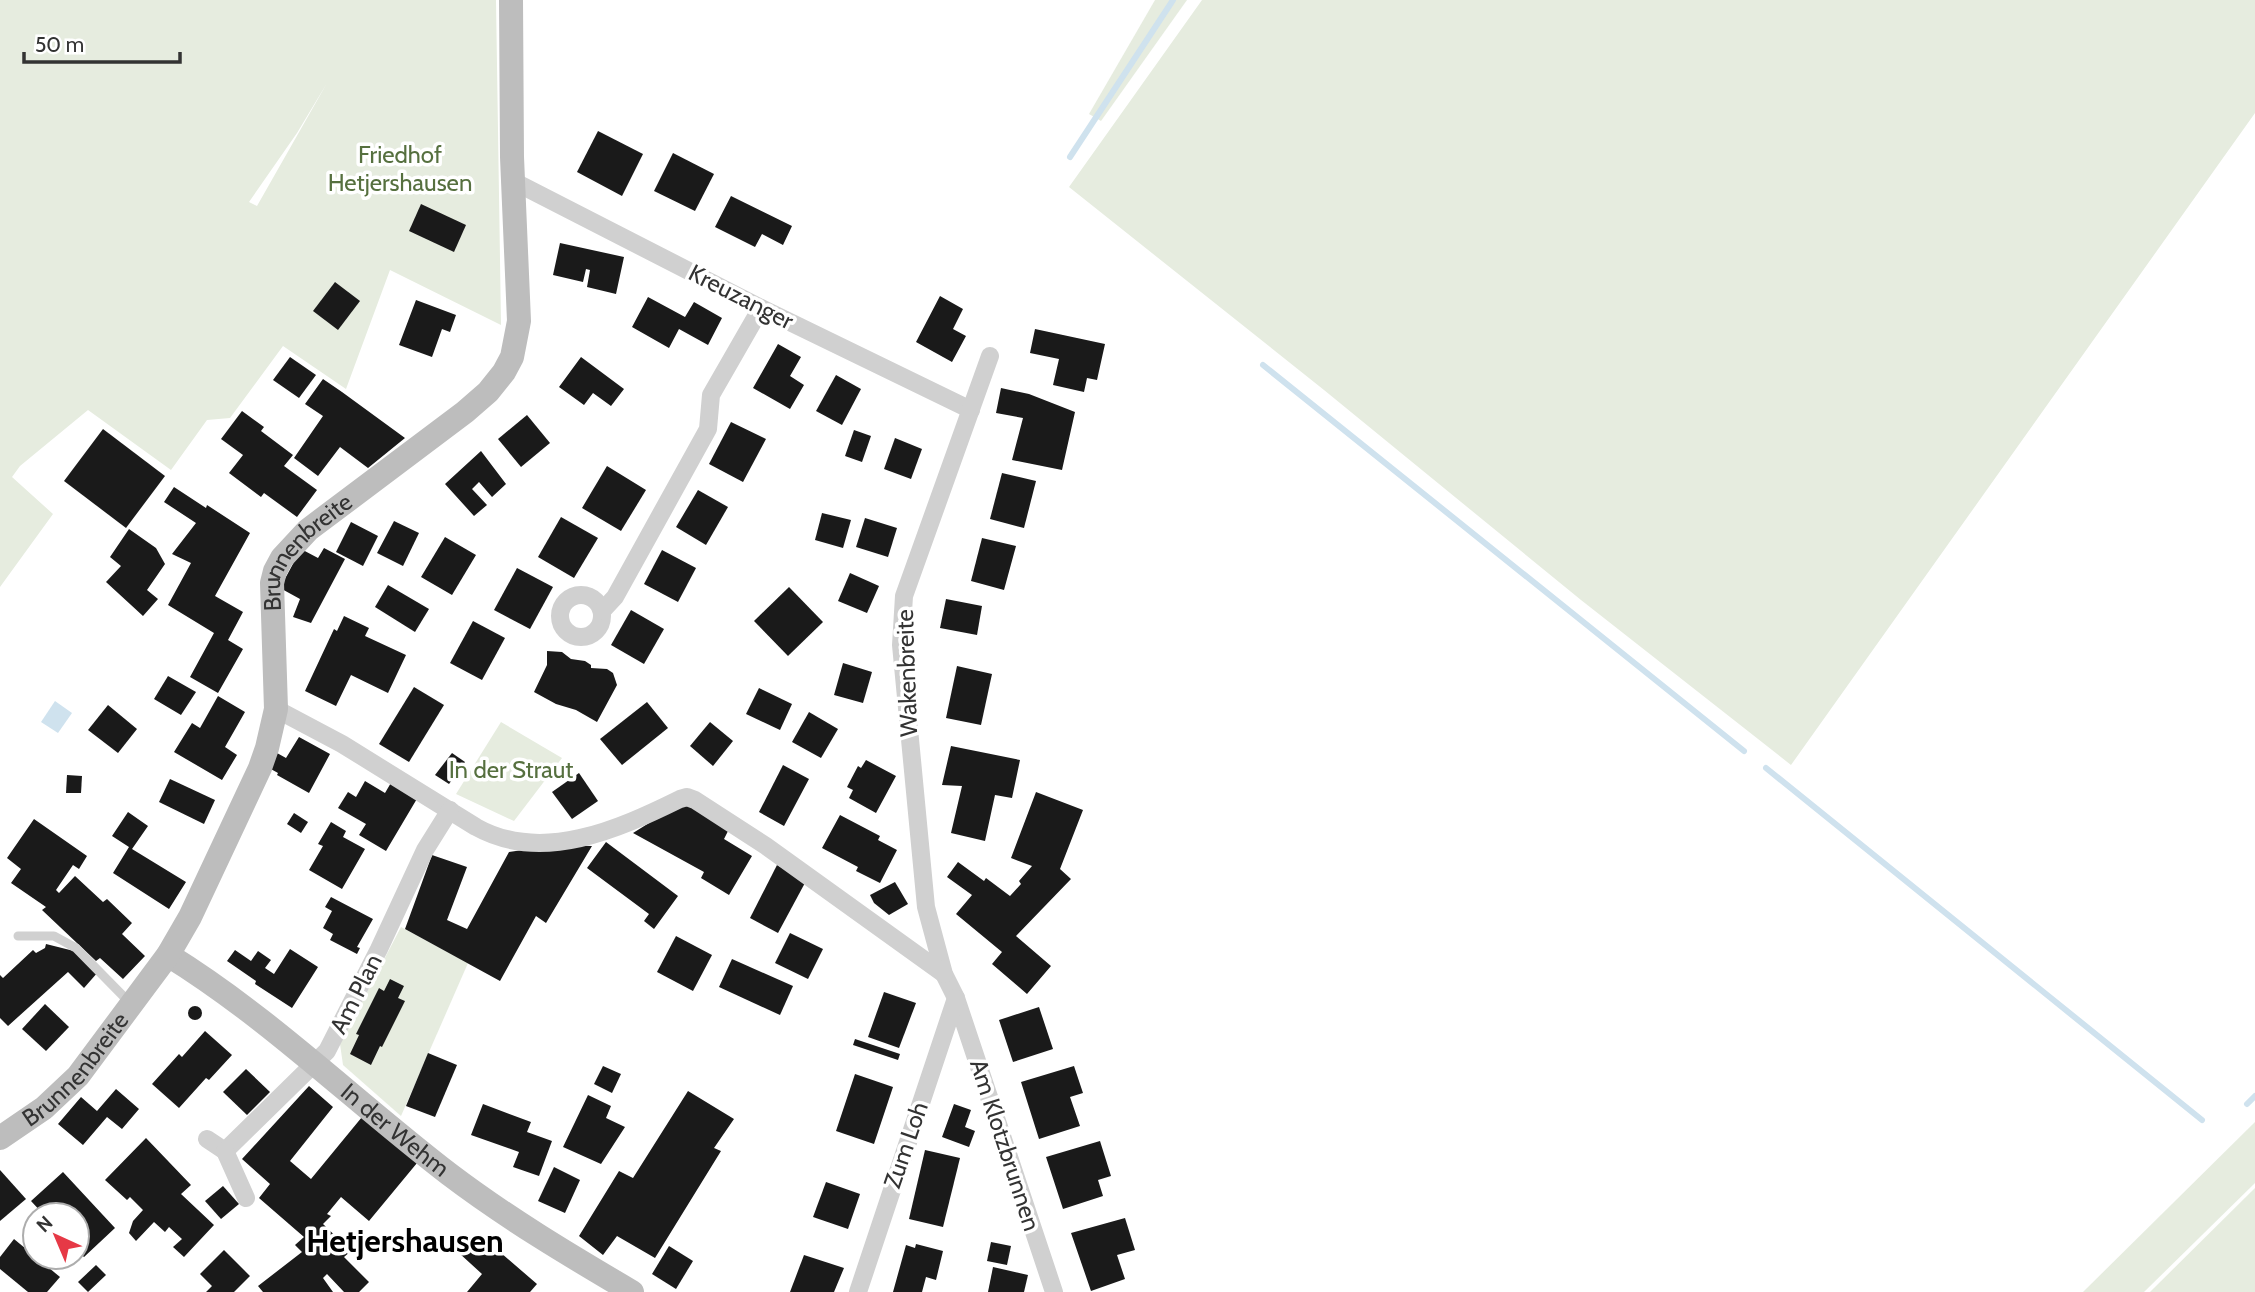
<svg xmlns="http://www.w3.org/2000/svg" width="2255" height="1292" font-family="Cabin,sans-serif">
  <rect width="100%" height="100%" fill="#fff"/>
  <g fill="#e6ecdf" fill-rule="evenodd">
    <path d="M0,0H496L501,325L390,270L346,389L283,346L230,418L207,420L171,470L88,410L20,466L12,477L53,514L0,587ZM327,83L257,206L249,202L297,133Z"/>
    <polygon points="1155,0 1187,0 1101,121 1089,114"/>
    <polygon points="1202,0 2255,0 2255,113 1791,765 1581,600 1324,390 1069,187"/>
    <polygon points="501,722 562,758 514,821 456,794"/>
    <polygon points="401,927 468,963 401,1116 343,1065 340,1044"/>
    <polygon points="2255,1122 2255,1183 2144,1292 2083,1292"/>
    <polygon points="2255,1188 2255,1292 2150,1292"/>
  </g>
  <polygon fill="#cfe2ee" points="55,701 72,713 58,733 41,722"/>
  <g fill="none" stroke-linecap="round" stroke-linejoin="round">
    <g stroke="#cfe2ee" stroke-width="6">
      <polyline points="1070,157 1173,0"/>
      <polyline points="1263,365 1744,751"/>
      <polyline points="1766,768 2202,1120"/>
      <polyline points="2247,1104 2255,1096"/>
    </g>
  </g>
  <g fill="#1a1a1a">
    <polygon points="598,131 643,154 622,196 577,172"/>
    <polygon points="673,153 714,174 695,211 654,191"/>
    <polygon points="731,196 792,226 783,245 762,234 755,247 715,227"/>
    <polygon points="421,204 466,225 454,252 409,231"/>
    <polygon points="560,243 624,257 616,294 587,287 590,270 586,269 583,282 553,275"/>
    <polygon points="335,282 360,301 338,330 313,311"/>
    <polygon points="940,296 963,309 953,329 966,336 952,362 916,342"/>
    <polygon points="648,297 685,317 694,302 722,318 708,345 679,329 669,348 632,327"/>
    <polygon points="416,300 456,315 450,332 442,329 432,357 399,345"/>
    <polygon points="1035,329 1105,344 1097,380 1087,378 1084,392 1053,385 1059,359 1030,353"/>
    <polygon points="778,344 801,357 790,376 804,385 790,409 753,388"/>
    <polygon points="290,357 316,375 299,398 273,380"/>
    <polygon points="581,357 624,389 611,406 593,393 584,405 559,387"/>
    <polygon points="836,375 861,389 842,425 816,411"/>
    <polygon points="323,379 342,392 405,438 368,468 340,447 318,476 294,458 323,416 305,404"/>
    <polygon points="1001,388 1029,394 1075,412 1062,470 1012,460 1023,418 996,413"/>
    <polygon points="242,411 264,427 261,431 293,455 284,466 317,490 297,517 264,493 261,497 229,473 243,455 221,439"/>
    <polygon points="527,415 550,443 521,467 498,439"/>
    <polygon points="731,422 766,439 743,482 709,464"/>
    <polygon points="103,429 165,476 126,528 64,481"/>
    <polygon points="854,430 871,436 862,462 845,456"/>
    <polygon points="895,438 922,449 911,479 884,469"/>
    <polygon points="481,451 506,484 492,497 479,482 472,489 487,505 474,516 445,484"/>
    <polygon points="607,466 646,490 621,531 582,508"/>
    <polygon points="1002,473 1036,481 1024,528 990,519"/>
    <polygon points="174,487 206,508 207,505 250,533 215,596 243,612 228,640 243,649 218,693 190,677 214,633 168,605 191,563 172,554 196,523 164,502"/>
    <polygon points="698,490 728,507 706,545 676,527"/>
    <polygon points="822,513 851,520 843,548 815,540"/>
    <polygon points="561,517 598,538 574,578 538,557"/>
    <polygon points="865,518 897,528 888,557 856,547"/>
    <polygon points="394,521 419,533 403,566 377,553"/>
    <polygon points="351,522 378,536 363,566 336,552"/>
    <polygon points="129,529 156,548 165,564 147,590 158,599 143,616 106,582 121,566 110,557"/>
    <polygon points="445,537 476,555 452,595 421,577"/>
    <polygon points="982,538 1016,546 1004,590 971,581"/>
    <polygon points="324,548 345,559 311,623 293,617 300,599 280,588 301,549 318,558"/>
    <polygon points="662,550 696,568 678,602 644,584"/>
    <polygon points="517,568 553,587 530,629 494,610"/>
    <polygon points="850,573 879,586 867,613 838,601"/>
    <polygon points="388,585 429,609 415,632 375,607"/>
    <polygon points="789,587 823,622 788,656 754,621"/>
    <polygon points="946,599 982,606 977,635 940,628"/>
    <polygon points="631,610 664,629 644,664 611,645"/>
    <polygon points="344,616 369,628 365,636 406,655 388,693 351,675 336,706 305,691 334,629 337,631"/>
    <polygon points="473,621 505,638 482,680 450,663"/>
    <polygon points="547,651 562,652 571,659 585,661 591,665 591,668 607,669 613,673 617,685 597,722 576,710 556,704 534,692 547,665"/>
    <polygon points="843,663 872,672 863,703 834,695"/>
    <polygon points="957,666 992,674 981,725 946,718"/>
    <polygon points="168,676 196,692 181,715 154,699"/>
    <polygon points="414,687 444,705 409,762 379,744"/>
    <polygon points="759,688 792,704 780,730 746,714"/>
    <polygon points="218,696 245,712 225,747 237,755 222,780 174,752 192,723 200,728"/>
    <polygon points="647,702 668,728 622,765 600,739"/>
    <polygon points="108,705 137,729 118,753 88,730"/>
    <polygon points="809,712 838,729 821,758 792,742"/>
    <polygon points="710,722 733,741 713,766 690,746"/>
    <polygon points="299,737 330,754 309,793 277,775 278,773 269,768 277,753 286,758"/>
    <polygon points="951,746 1020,760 1012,798 995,795 985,841 951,833 962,786 942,785"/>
    <polygon points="452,753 465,762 449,784 435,775"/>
    <polygon points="866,760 896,776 876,813 849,798 853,790 847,787 858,766 861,768"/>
    <polygon points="783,765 809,779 784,826 759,812"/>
    <polygon points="579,773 598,801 572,819 552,792"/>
    <polygon points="67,775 82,776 81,793 66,793"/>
    <polygon points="170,779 215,800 204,824 159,802"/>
    <polygon points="365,781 385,793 392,781 418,797 386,851 359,835 366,824 338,808 348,792 356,797"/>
    <polygon points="1036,792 1083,810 1060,869 1071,879 1016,936 1051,966 1027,994 992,964 1002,952 956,914 972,895 947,877 958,862 984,881 986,878 1010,896 1021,884 1019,881 1032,866 1011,858"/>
    <polygon points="687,805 729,829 724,839 752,856 729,895 701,878 704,872 633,833 665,813"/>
    <polygon points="128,812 148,826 132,849 186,882 169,909 113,873 129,847 112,836"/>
    <polygon points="294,813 308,822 301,833 287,824"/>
    <polygon points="840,815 880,836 878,840 897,850 880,883 856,871 858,867 822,848"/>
    <polygon points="34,819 87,856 79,869 73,865 56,890 59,893 75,876 103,902 107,899 132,923 122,934 145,956 123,979 100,958 96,961 42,910 46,907 11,883 21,869 7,858"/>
    <polygon points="331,822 346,831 343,837 365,849 342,889 309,870 323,846 318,844"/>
    <polygon points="606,842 678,896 654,929 644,921 649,914 587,868"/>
    <polygon points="557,845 592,846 546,923 536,916 500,981 405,929 432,855 467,867 447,920 467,929 509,852"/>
    <polygon points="777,865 806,881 778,933 750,918"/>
    <polygon points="895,882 908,904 889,915 874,903 870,895"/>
    <polygon points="331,897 373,919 357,947 360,948 357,954 330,940 333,934 323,928 332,911 325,907"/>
    <polygon points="790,933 823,949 808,979 775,963"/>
    <polygon points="676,936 712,955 693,991 657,972"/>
    <polygon points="46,944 74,951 98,972 84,988 68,972 8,1026 0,1018 0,975 3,978 33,950 36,953 45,948"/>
    <polygon points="290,949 318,967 292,1008 255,984 256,981 227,961 235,950 251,961 258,951 271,960 265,968 274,974"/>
    <polygon points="732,959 793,986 780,1015 719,987"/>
    <polygon points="390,979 404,986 398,998 405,1001 382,1047 380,1046 371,1065 350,1054 359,1035 356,1034 379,988 384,991"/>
    <polygon points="884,992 916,1003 899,1048 868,1037"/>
    <polygon points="45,1004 69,1027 46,1051 22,1029"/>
    <circle cx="195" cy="1013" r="7"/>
    <polygon points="1039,1007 1053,1049 1013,1062 999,1020"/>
    <polygon points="205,1031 232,1055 209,1080 206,1078 179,1108 152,1084 179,1054 182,1057"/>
    <polygon points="855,1039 900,1054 898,1060 853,1045"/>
    <polygon points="428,1053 457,1065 435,1117 406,1106"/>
    <polygon points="603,1066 621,1074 612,1093 594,1084"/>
    <polygon points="1074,1066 1083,1093 1070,1097 1080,1126 1039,1139 1021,1082"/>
    <polygon points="246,1069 270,1092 247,1115 223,1092"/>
    <polygon points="855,1074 893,1087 874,1144 836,1131"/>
    <polygon points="309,1086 333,1107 290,1161 311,1179 362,1117 417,1163 369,1221 341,1197 327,1214 331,1216 323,1224 351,1251 344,1257 369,1282 359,1292 344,1292 327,1274 323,1278 333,1292 263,1292 258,1286 302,1252 295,1245 304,1237 259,1198 270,1184 242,1159"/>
    <polygon points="116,1089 139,1109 122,1129 107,1117 83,1145 58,1124 81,1097 97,1111"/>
    <polygon points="688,1091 734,1119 714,1148 721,1151 655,1258 617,1236 603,1255 579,1236 619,1171 633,1178"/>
    <polygon points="588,1095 611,1106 606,1118 625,1127 601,1164 563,1147"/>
    <polygon points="483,1104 531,1122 527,1132 552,1141 539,1176 513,1167 519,1152 471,1135"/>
    <polygon points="954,1104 971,1110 965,1127 975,1131 969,1147 942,1137"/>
    <polygon points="146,1138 191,1185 181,1194 214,1225 184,1257 173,1247 182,1239 169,1227 165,1232 154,1222 136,1241 129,1233 133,1221 143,1210 130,1197 127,1200 105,1180"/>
    <polygon points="1100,1141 1111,1176 1098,1180 1103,1196 1063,1209 1046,1157"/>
    <polygon points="925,1150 960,1158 943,1227 909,1219"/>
    <polygon points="554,1167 580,1180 565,1213 538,1201"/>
    <polygon points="0,1170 26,1199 0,1221"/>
    <polygon points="63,1172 115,1228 84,1257 77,1250 77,1215 44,1215 31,1201"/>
    <polygon points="826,1182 860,1194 848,1229 813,1217"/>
    <polygon points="223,1186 239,1204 221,1219 205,1201"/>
    <polygon points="1125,1218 1135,1250 1117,1255 1125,1279 1091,1291 1071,1233"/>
    <polygon points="474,1235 498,1255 501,1253 537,1284 530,1292 467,1292 482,1274 459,1253"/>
    <polygon points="14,1239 60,1277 47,1292 28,1292 0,1269 0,1257"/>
    <polygon points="991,1242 1011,1246 1007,1265 987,1261"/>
    <polygon points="916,1244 943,1251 936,1280 926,1277 922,1292 893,1292 906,1245 915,1248"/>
    <polygon points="669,1246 693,1261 676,1289 652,1274"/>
    <polygon points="224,1250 250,1276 234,1292 206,1292 212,1286 200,1274"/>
    <polygon points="804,1255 844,1268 834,1292 790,1292"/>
    <polygon points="96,1265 106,1275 88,1292 78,1282"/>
    <polygon points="993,1267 1028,1275 1024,1292 988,1292"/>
  </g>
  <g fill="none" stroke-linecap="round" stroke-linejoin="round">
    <polyline stroke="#d0d0d0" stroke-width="9" points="18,936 54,936 76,948 131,1004"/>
    <g stroke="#d0d0d0" stroke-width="18">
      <polyline points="513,181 761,308 971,410"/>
      <polyline points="990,356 904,596 901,645 926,907 944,974 956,998 1054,1292"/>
      <circle cx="581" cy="616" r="21"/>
      <polyline points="602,611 615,597 708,429 711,395 761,308"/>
      <path d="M276,709L342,744L476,827C542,864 619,829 680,799L687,797L695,800L766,846L944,974"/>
      <polyline points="207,1139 225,1151 327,1051 379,949 425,850 450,810"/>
      <polyline points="225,1151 246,1198"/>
      <polyline points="858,1292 956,998"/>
    </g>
    <g stroke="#bdbdbd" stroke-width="24">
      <path id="s1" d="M168,955C270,1018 355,1102 449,1174C507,1218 569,1255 632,1292"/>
      <path id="s2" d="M0,1138L44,1108L78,1076L168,955L190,917L260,768L267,748L276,709L272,583L275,571L282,558L308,530L465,412L488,392L504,372L512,357L519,321L512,157L511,0"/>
    </g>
  </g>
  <g text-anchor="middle" stroke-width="7" stroke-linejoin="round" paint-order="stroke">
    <g font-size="24" fill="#56703f" stroke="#fff">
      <text x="400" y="163">Friedhof<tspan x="400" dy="28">Hetjershausen</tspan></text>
      <text x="511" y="778">In der Straut</text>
    </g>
    <g font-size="24" fill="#333" stroke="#fff">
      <text transform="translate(741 297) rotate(27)" y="8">Kreuzanger</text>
      <text dy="8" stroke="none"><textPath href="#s2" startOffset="691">Brunnenbreite</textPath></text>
      <text transform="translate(907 673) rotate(-92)" y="8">Wakenbreite</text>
      <text transform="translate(356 994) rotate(-63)" y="8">Am Plan</text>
      <text dy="8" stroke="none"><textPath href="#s2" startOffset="103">Brunnenbreite</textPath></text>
      <text dy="8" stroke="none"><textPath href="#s1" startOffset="287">In der Wehm</textPath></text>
      <text transform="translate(906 1145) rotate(-71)" y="8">Zum Loh</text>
      <text transform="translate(1005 1145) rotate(72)" y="8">Am Klotzbrunnen</text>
    </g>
    <g font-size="32" font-weight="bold" fill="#000" stroke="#fff">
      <text x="405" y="1252">Hetjershausen</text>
    </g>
  </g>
  <g transform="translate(56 1236) rotate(316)"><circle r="33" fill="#ffffff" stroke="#adadad" stroke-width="2"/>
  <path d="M0-5L12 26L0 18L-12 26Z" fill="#e63946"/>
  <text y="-10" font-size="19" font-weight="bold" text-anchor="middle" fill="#333333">N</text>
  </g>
  <path d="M24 52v10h156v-10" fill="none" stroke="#333333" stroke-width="3.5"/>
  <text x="35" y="52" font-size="21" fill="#333333" stroke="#ffffff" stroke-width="5" paint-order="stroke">50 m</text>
</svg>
